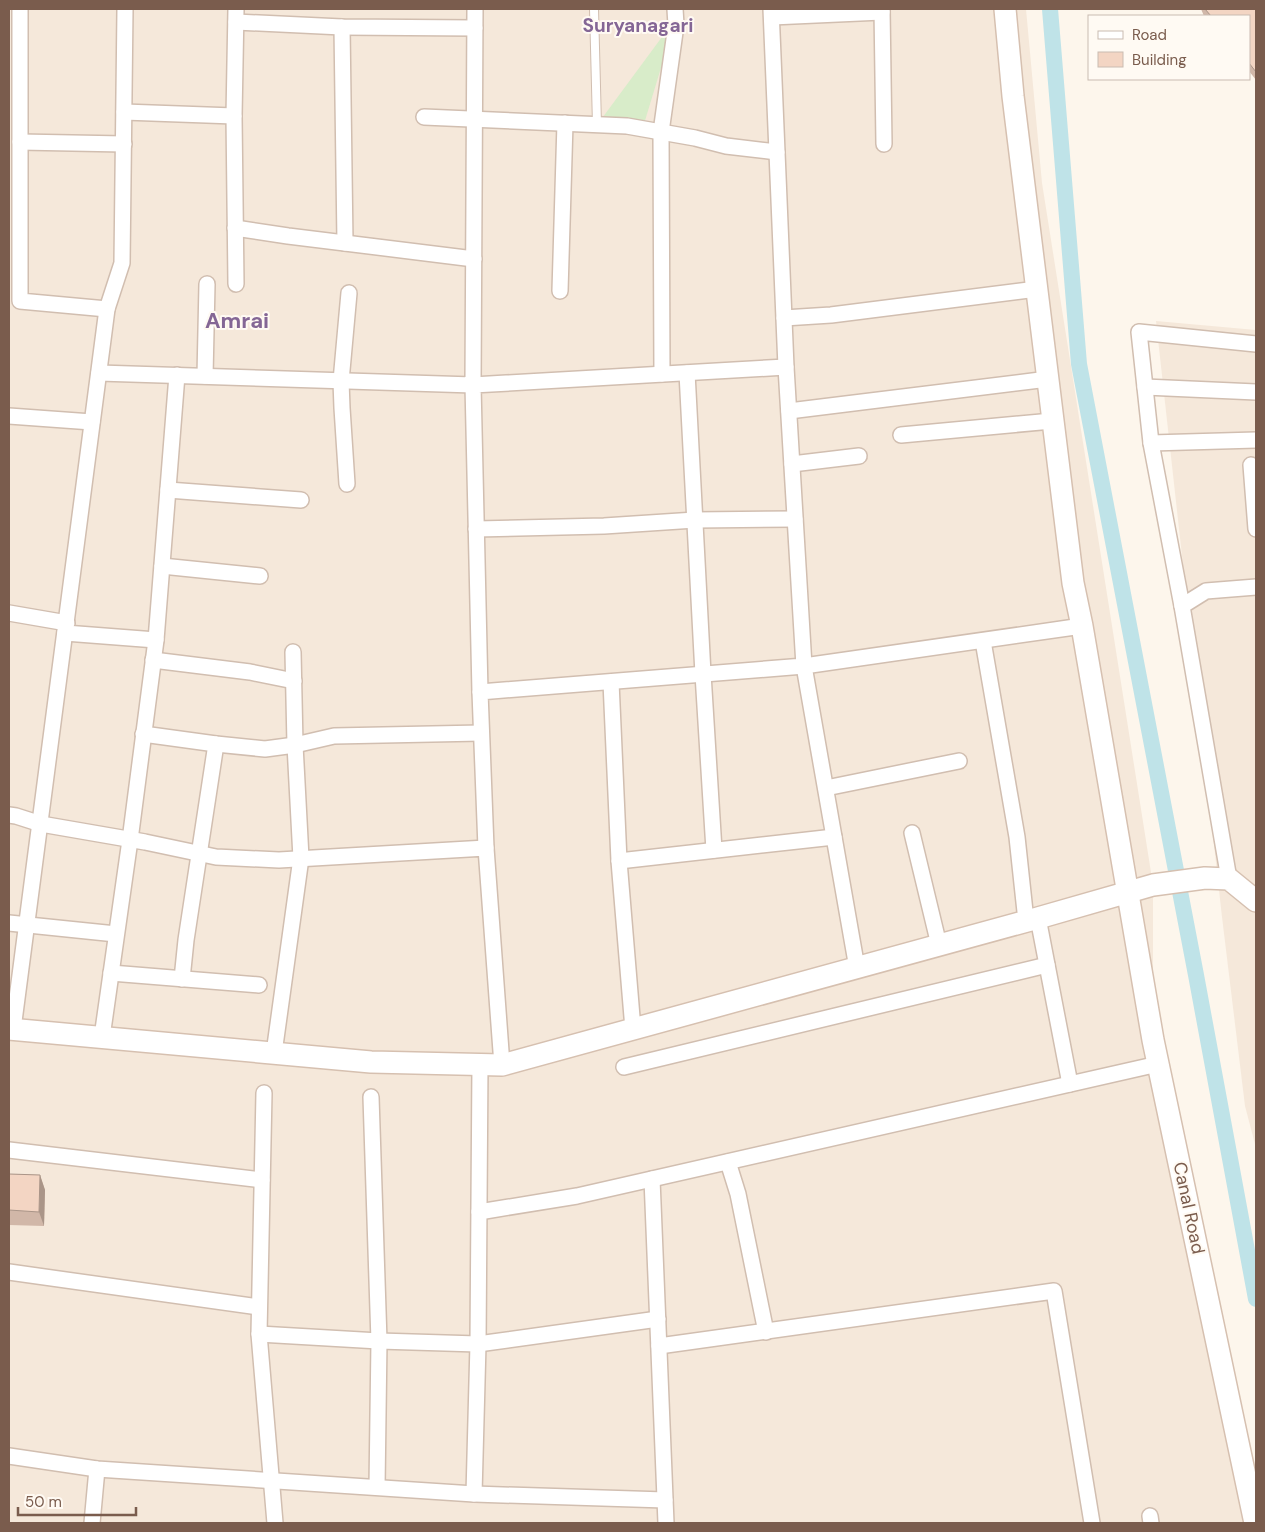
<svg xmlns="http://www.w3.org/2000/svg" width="1265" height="1532" font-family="'DM Sans',sans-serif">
  <rect width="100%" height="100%" fill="#fdf6ec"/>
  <g fill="#f5e8da">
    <polygon points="9,9 1026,9 1042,183 1153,885 1153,1040 1255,1523 9,1523"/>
    <polygon points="1156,321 1256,330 1256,1148 1245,1106 1222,917"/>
  </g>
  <polygon fill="#d8ecc9" points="676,18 644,124 597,125"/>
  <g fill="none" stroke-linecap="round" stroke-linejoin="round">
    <polyline stroke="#bfe3e8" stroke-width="16" points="1050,9 1079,364 1196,975 1256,1299"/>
    <defs>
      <polyline id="lane" points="594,9 597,125"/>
      <g id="street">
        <polyline points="20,9 20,301 107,309 122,263 125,9"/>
        <polyline points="882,9 884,144"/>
        <polyline points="772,17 882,12"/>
        <polyline points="236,22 342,27 475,28"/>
        <polyline points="342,27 345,243"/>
        <polyline points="124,112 234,116 236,9"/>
        <polyline points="234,116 236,284"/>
        <polyline points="424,117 627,126 695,138 726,146 777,152"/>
        <polyline points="20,142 124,144"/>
        <polyline points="235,228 288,236 474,259"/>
        <polyline points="560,291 565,123"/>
        <polyline points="784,318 831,315 1037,289"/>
        <polyline points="99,373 473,385 475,9"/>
        <polyline points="687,373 703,674 714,850"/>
        <polyline points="662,374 661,132 676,25 675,9"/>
        <polyline points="205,376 207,284"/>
        <polyline points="1145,387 1256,392"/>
        <polyline points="789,411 1048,379"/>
        <polyline points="9,416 92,422"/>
        <polyline points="901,435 1052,421"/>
        <polyline points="1151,443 1256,440"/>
        <polyline points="792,464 859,456"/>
        <polyline points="1251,465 1256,529"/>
        <polyline points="347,484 342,408 341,381 349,293"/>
        <polyline points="168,490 301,500"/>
        <polyline points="476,529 604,526 695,520 795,519"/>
        <polyline points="162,566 260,576"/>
        <polyline points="1182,606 1151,443 1139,332 1256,344"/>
        <polyline points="9,613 67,623"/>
        <polyline points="65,633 156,640"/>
        <polyline points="983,641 1017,837 1026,921"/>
        <polyline points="153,660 250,672 294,681"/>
        <polyline points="611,682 619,861 633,1029"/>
        <polyline points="480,692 473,385 786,367"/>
        <polyline points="143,734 216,744 265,749 295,745 334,736 481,733"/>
        <polyline points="826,788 959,761"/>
        <polyline points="9,815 16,816 41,824 145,842 216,857 279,860 486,848 502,1065"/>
        <polyline points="912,833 939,945"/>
        <polyline points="486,848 480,692 804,666 786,367 771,9"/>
        <polyline points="619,861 834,837"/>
        <polyline points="1229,879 1182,606 1206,591 1256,587"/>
        <polyline points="1038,918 1070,1084"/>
        <polyline points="9,923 116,934"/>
        <polyline points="857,968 804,666 1082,626"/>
        <polyline points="111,973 259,985"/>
        <polyline points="182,979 186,940 216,744"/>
        <polyline points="13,1029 107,309"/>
        <polyline points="102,1037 130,840 156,640 177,375"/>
        <polyline points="274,1053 301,858 295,745 293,652"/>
        <polyline points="624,1067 1047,965"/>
        <polyline points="264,1093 259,1334 275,1523"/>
        <polyline points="371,1097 379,1341 377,1487"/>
        <polyline points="9,1150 262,1180"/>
        <polyline points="728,1162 738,1194 766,1332"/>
        <polyline points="652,1179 666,1523"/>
        <polyline points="479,1212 577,1196 1158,1064"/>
        <polyline points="9,1272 259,1307"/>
        <polyline points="259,1334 379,1341 478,1344 658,1319"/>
        <polyline points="659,1346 1054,1291 1092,1523"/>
        <polyline points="9,1456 97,1469 474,1494 665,1500"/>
        <polyline points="474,1494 478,1344 480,1064"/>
        <polyline points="1150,1516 1151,1523"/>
        <polyline points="92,1523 97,1469"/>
      </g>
      <g id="secondary">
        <polyline points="1005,9 1013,96 1073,583 1082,626 1153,1040 1255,1523"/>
        <polyline points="9,1029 371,1062 502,1065 1038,918 1153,885 1205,878 1229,879 1256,901"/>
      </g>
    </defs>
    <use href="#lane" stroke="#d1beb0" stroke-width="10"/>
    <use href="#street" stroke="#d1beb0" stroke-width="18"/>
    <use href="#secondary" stroke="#d6c0b0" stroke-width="24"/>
    <use href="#lane" stroke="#fff" stroke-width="8"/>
    <use href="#street" stroke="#fff" stroke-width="15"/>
    <use href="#secondary" stroke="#fff" stroke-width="21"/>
  </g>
  <g fill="#d1b7a8">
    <polygon points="1201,9 1256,9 1256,80 1249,71 1249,16 1204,16"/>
    <polygon points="9,1174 40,1175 45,1190 44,1226 9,1225"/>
  </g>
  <polygon fill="#aa9588" points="40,1175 45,1190 44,1226 39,1212"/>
  <g fill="#f3d5c3" stroke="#aa9588">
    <polygon points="1205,9 1256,9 1256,72 1249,63 1249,16 1211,16"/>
    <polygon points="9,1174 40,1175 39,1212 9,1210"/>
  </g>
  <g text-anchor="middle" stroke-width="4" stroke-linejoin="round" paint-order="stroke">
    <g font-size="18" fill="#7a5c4d" stroke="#fffaf3">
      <text transform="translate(1189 1208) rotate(78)" y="6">Canal Road</text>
    </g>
    <g font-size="19" font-weight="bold" fill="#846695" stroke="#fffaf3">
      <text x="638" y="32">Suryanagari</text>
    </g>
    <g font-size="22" font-weight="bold" fill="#846695" stroke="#fffaf3">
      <text x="237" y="328">Amrai</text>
    </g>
  </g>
  <rect width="1265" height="1532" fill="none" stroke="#7a5c4d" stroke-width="20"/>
  <rect x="1088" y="15" width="162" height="65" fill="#fffaf3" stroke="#cabbb1"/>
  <rect x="1098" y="31" width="25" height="8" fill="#ffffff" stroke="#cabbb1"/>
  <text x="1132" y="40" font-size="15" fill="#7a5c4d">Road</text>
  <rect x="1098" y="52" width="25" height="15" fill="#f3d5c3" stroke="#cabbb1"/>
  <text x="1132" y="65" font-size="15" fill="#7a5c4d">Building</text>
  <path d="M18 1507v8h118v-8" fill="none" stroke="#7a5c4d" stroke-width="2.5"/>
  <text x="25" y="1507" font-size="15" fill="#7a5c4d" stroke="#fffaf3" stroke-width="4" paint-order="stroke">50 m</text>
</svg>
